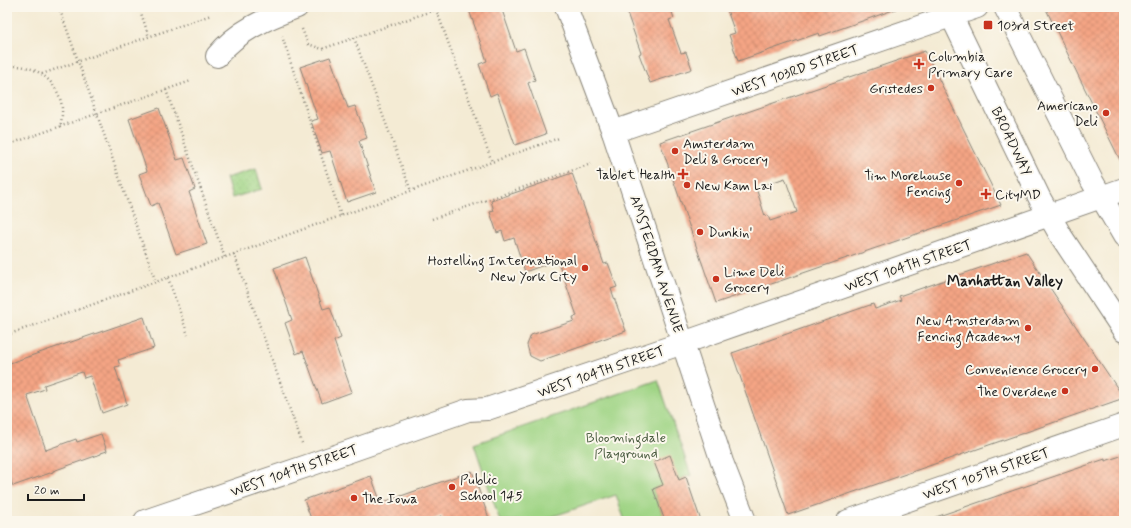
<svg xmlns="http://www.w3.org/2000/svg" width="1131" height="528" font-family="Mynerve,sans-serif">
  <defs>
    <pattern id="garden-dots" width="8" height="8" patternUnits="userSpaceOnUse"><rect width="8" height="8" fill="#9fd484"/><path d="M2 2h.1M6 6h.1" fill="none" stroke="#88b571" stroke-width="1.8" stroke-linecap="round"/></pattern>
    <pattern id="building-cross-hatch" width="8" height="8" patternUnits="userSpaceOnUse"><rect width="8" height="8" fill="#f4a484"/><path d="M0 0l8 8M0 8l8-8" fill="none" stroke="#d18d71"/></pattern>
  </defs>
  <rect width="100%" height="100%" fill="#fbf7ec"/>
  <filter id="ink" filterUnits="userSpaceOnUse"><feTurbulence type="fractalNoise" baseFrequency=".025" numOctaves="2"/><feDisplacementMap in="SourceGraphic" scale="8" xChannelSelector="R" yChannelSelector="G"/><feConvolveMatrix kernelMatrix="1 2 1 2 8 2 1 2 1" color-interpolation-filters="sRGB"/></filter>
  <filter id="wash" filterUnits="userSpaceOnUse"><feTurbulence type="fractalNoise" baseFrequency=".012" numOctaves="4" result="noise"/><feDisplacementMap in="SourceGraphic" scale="16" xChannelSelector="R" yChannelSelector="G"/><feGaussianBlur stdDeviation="0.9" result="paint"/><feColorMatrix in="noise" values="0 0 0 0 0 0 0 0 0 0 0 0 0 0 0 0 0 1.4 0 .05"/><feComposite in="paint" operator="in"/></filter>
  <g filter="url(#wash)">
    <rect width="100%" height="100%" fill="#f4ebd4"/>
    <polygon fill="#9fd484" stroke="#5e7850" points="658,380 691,475 653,489 665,521 625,521 616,495 539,521 500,521 474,444"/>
    <polygon fill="url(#garden-dots)" stroke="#5e7850" points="256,169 262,189 232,198 226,178"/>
    <g id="blocks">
      <g fill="url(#building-cross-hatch)" fill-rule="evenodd">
        <polygon points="477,7 501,7 516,51 524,48 535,80 528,83 546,134 515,145 497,93 490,96 479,64 487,61 469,10"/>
        <polygon points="625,7 670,7 674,18 669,20 681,53 686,52 692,69 650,83 639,54 641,53"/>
        <polygon points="726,7 896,7 896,9 820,36 819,33 738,61 729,35 735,33"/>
        <polygon points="1045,7 1124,7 1124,168 1079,77"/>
        <path d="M925,51L1001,205L716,303L660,142ZM785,178L797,212L770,221L768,215L765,216L756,188Z"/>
        <polygon points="330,57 348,108 355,106 367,138 359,141 376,192 347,202 330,151 322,153 311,121 318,119 300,67"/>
        <polygon points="159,108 177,160 184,158 195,189 189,192 207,244 176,254 158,203 151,206 139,174 147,171 129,119"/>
        <polygon points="572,173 604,264 608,263 617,287 611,289 626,331 540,361 530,356 527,345 531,335 574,321 573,317 577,316 559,264 556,264 555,261 525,272 514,238 505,241 502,231 497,233 490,212 494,211 491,201"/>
        <polygon points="1026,252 1124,398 788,515 732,353 873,304 875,309 901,300 899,296"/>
        <polygon points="305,257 323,309 330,307 341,338 334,341 352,392 322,403 303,351 296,354 285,323 292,320 274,268"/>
        <polygon points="144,317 154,348 118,360 120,366 115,367 127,404 102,413 90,376 84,378 82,372 44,385 45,389 27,395 46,450 76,439 77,442 101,434 107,451 101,453 101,454 53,471 53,472 13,486 7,470 7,364"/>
        <polygon points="670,455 679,480 686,477 701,521 665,521 653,489 663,485 654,462"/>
        <polygon points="1124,455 1124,521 933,521 933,518 1105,459 1105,461"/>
        <polygon points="472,471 490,521 443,521 442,516 428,521 312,521 304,500 371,476 381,503"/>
      </g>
    </g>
  </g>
  <g filter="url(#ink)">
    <use href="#blocks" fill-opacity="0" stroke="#888478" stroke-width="1"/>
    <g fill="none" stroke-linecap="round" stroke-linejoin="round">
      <defs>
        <g id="minor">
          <path d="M217,56C237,31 267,18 297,7"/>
          <polyline points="613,132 977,7"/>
          <polyline points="145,521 310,465 468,410 487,409 683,343 1124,189"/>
          <polyline points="848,521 1124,425"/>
        </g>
        <g id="major">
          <polyline points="566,7 613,132 722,462 745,521"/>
          <polyline points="947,7 1040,199 1061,236 1124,331"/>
          <polyline points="1005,7 1092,181 1124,236"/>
        </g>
      </defs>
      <use href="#minor" stroke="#888478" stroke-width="24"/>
      <use href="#major" stroke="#888478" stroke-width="24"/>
      <g stroke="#888478" stroke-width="2.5" stroke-dasharray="1 3" stroke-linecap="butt">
        <polyline points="59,7 156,282"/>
        <polyline points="139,7 149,37"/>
        <polyline points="436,9 492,162"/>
        <polyline points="302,29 308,44 322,49 443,7"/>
        <polyline points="282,36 341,216"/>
        <polyline points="354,38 411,191"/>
        <path d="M7,67C31,62 55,78 61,102C63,110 62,119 60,127"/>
        <polyline points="42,74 211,15"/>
        <polyline points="166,90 225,258"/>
        <polyline points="7,145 191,81"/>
        <polyline points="432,219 591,164"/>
        <polyline points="234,254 303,446"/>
        <polyline points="168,278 188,335"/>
        <polyline points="7,329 9,335"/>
        <polyline points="7,335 559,138"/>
      </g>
      <use href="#minor" stroke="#fff" stroke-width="22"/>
      <use href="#major" stroke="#fff" stroke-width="22"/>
    </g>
  </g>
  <g fill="#c8321e" stroke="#fbf7ec" stroke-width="1.5">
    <rect x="983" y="20" width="10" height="10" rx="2"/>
    <path d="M917 58h4v4h4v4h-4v4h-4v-4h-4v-4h4z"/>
    <circle cx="931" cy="88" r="4"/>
    <circle cx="1106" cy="113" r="4"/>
    <circle cx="675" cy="151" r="4"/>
    <path d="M681 168h4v4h4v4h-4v4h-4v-4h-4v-4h4z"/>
    <circle cx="959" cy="183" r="4"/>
    <circle cx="687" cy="185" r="4"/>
    <path d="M984 188h4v4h4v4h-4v4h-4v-4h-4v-4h4z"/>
    <circle cx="700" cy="232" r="4"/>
    <circle cx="585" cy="268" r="4"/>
    <circle cx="716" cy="279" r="4"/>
    <circle cx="1028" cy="328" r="4"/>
    <circle cx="1095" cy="369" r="4"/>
    <circle cx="1065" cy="391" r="4"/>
    <circle cx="452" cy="487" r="4"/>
    <circle cx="354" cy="498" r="4"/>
  </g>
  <g text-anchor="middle" stroke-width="4" stroke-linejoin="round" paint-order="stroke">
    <g font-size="14" fill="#1c1c1c" stroke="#fbf7ec" text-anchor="start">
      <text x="997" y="30">103rd Street</text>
      <text x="928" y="61">Columbia<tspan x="928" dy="16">Primary Care</tspan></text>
      <text x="923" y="93" text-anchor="end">Gristedes</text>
      <text x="1098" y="110" text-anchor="end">Americano<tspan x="1098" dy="16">Deli</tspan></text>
      <text x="683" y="148">Amsterdam<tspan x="683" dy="16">Deli &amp; Grocery</tspan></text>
      <text x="675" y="179" text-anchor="end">Tablet Health</text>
      <text x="951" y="180" text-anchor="end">Tim Morehouse<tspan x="951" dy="16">Fencing</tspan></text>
      <text x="695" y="190">New Kam Lai</text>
      <text x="995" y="199">CityMD</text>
      <text x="708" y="237">Dunkin'</text>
      <text x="577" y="265" text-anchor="end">Hostelling International<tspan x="577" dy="16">New York City</tspan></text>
      <text x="724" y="276">Lime Deli<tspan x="724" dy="16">Grocery</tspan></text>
      <text x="1020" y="325" text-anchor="end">New Amsterdam<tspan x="1020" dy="16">Fencing Academy</tspan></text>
      <text x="1087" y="374" text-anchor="end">Convenience Grocery</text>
      <text x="1057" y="396" text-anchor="end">The Overdene</text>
      <text x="460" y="484">Public<tspan x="460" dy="16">School 145</tspan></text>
      <text x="362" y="503">The Iowa</text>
    </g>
    <g font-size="14" fill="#1c1c1c" stroke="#fbf7ec">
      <text transform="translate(795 70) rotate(-19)" y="5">WEST 103RD STREET</text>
      <text transform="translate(1012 141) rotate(64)" y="5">BROADWAY</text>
      <text transform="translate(657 264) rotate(72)" y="5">AMSTERDAM AVENUE</text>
      <text transform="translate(908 265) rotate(-19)" y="5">WEST 104TH STREET</text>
      <text transform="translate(601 371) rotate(-19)" y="5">WEST 104TH STREET</text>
      <text transform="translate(294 470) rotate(-19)" y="5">WEST 104TH STREET</text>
      <text transform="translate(986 473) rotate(-19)" y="5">WEST 105TH STREET</text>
    </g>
    <g font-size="14" fill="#4a5c40" stroke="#fbf7ec">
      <text x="626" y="442">Bloomingdale<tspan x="626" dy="16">Playground</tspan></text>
    </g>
    <g font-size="15" font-weight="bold" fill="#1c1c1c" stroke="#fbf7ec">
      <text x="1005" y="286">Manhattan Valley</text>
    </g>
  </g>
  <rect width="1131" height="528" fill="none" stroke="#fbf7ec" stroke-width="24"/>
  <path d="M28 494v6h56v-6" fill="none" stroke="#1c1c1c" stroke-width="2"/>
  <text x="34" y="494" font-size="12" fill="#1c1c1c" stroke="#fbf7ec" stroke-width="3" paint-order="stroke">20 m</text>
</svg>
